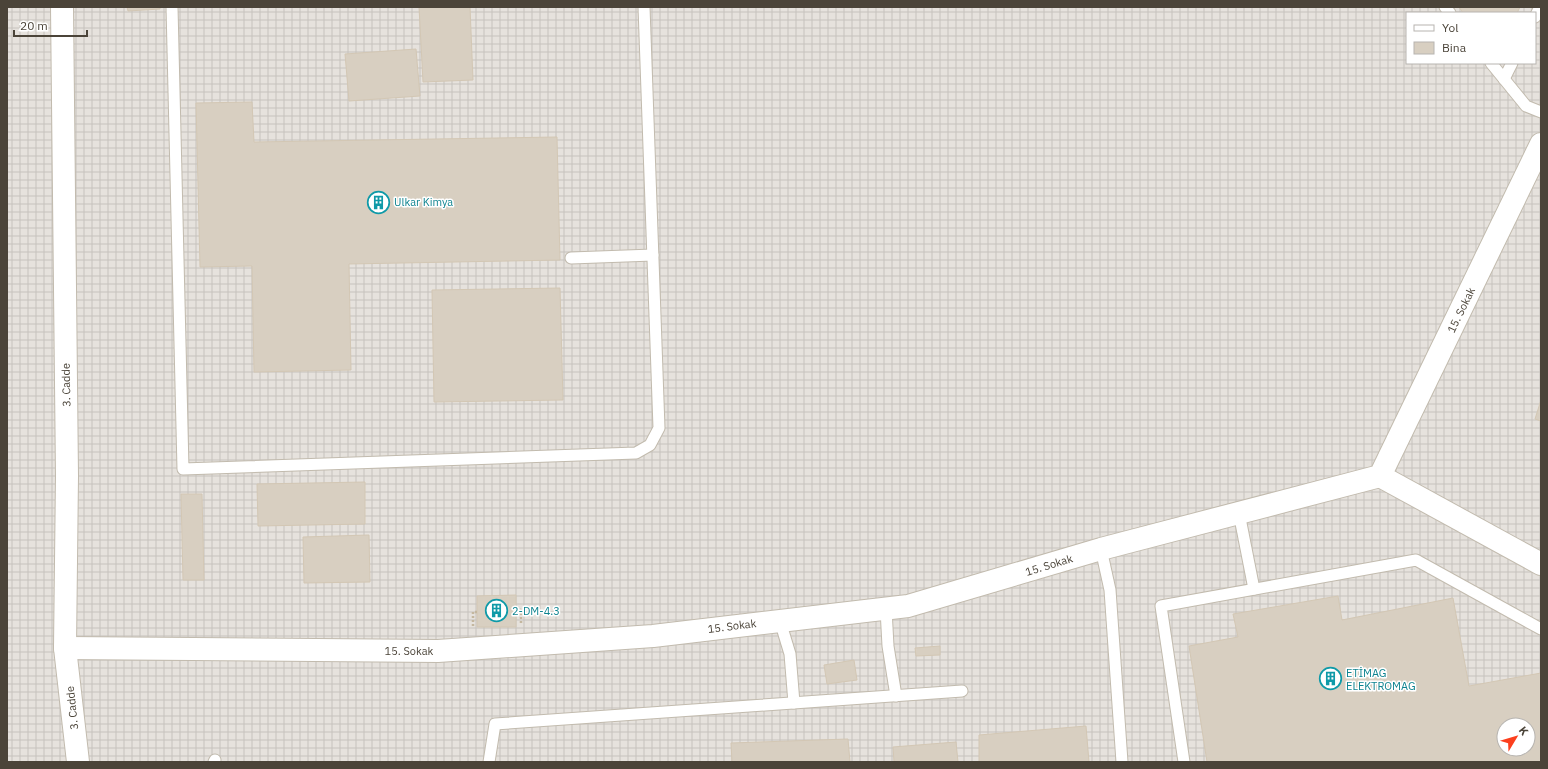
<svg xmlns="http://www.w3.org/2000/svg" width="1548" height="769" font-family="'IBM Plex Sans',sans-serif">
  <defs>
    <pattern id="industrial-grid" width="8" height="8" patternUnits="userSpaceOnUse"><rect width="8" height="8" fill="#e6e2dd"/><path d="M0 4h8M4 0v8" fill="none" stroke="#c7c3be"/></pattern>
  </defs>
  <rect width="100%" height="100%" fill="#f6f3ec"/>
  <path fill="url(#industrial-grid)" fill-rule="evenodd" d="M7,7H1541V762H7ZM1407,13H1535V63H1407ZM1504,725H1528V749H1504Z"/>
  <g fill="#d8cfc1" stroke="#d3c7b4" fill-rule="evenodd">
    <polygon points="127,7 160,7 160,9 128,11"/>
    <polygon points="419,7 470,7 473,80 423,82"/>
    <polygon points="1459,7 1520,7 1517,13 1463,13"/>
    <polygon points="416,49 420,96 349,101 345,54"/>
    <polygon points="252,102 254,142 557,137 560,260 349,264 351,370 254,372 252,266 200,267 196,103"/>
    <polygon points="560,288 563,400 434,402 432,290"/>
    <polygon points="1541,400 1541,421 1535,419"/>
    <polygon points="365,482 365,524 258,526 257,484"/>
    <polygon points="181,494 202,494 204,580 183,580"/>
    <polygon points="369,535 370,582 304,583 303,537"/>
    <polygon points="516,595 516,627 477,627 477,596"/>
    <path d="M1338,596L1342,620L1453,598L1469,686L1541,673V762H1207L1189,646L1238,637L1233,614ZM1504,725H1528V749H1504Z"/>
    <polygon points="940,646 940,655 916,656 915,648"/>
    <polygon points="854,660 857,680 827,684 824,665"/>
    <polygon points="1086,726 1089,762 979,762 979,735"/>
    <polygon points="848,739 850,762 732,762 731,743"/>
    <polygon points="956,742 958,762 894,762 893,747"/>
  </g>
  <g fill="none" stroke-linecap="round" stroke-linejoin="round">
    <defs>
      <g id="service">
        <polyline points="172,7 183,469 636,453 650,445 659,428 644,7"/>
        <polyline points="1445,7 1450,13"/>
        <polyline points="1535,17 1540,7"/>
        <polyline points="1491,63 1526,106 1541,112"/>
        <polyline points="1504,79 1512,63"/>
        <polyline points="571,258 653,255"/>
        <polyline points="1239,513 1254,589"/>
        <polyline points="1101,549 1110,590 1122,762"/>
        <polyline points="886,609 888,646 896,696"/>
        <polyline points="780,621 790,654 794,703"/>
        <polyline points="214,762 215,760"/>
        <polyline points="489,762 495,724 962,691"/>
        <polyline points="1184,762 1161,606 1416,560 1541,629"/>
      </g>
      <g id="minor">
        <polyline points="1380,476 1541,564"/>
        <polyline points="65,648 438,651 653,636 908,606 1101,549 1380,476 1541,144"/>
      </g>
      <polyline id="tertiary" points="62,7 67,476 65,648 78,762"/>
    </defs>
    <use href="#service" stroke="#c2bbae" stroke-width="13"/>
    <use href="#minor" stroke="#c2bbae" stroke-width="24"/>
    <use href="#tertiary" stroke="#c2bbae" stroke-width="24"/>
    <g stroke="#c4b79f" stroke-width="2.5" stroke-dasharray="2 2" stroke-linecap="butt">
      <polyline points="516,609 521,610 521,623"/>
      <polyline points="473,626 473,612 477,612"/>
    </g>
    <use href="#service" stroke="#fff" stroke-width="11"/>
    <use href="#minor" stroke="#fff" stroke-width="22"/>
    <use href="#tertiary" stroke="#fff" stroke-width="22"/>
  </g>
  <defs>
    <symbol id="building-ring" viewBox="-11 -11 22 22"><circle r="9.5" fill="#fff" stroke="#0f9aa8" stroke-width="1.5"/><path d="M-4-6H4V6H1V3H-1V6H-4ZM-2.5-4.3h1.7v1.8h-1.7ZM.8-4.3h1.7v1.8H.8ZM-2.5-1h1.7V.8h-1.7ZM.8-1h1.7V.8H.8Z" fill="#0f9aa8"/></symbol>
  </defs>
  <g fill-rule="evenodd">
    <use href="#building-ring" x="366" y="190" width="25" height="25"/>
    <use href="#building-ring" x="484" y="598" width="25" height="25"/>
    <use href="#building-ring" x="1318" y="666" width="25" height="25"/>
  </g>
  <g text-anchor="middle" stroke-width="3" stroke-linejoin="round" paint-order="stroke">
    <g font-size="11" fill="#0d838f" stroke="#fff" text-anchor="start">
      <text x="394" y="206">Ulkar Kimya</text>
      <text x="512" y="615">2-DM-4.3</text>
      <text x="1346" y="677">ETİMAG<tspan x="1346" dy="13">ELEKTROMAG</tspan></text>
    </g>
    <g font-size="11" fill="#4b4439" stroke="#fff">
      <text transform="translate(1461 310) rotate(-64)" y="4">15. Sokak</text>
      <text transform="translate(66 385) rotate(-91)" y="4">3. Cadde</text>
      <text transform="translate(1049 565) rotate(-17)" y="4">15. Sokak</text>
      <text transform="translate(732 626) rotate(-7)" y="4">15. Sokak</text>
      <text x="409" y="655">15. Sokak</text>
      <text transform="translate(72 708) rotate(-96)" y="4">3. Cadde</text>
    </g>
  </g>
  <rect width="1548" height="769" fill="none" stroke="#4b4439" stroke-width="16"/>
  <rect x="1406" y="12" width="130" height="52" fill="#ffffff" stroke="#b7b4b0"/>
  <rect x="1414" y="25" width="20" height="6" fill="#ffffff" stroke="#b7b4b0"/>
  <text x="1442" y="32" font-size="12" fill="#4b4439">Yol</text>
  <rect x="1414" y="42" width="20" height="12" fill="#d8cfc1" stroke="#b7b4b0"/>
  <text x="1442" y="52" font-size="12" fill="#4b4439">Bina</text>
  <g transform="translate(1516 737) rotate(52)"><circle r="19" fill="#ffffff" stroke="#b7b4b0"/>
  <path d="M0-3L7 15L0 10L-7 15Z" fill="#fc3f1d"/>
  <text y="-6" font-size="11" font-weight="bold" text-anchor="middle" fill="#4b4439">K</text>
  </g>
  <path d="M14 30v6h73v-6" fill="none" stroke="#4b4439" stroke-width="2"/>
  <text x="20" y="30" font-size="12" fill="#4b4439" stroke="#ffffff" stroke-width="3" paint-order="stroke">20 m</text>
</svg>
